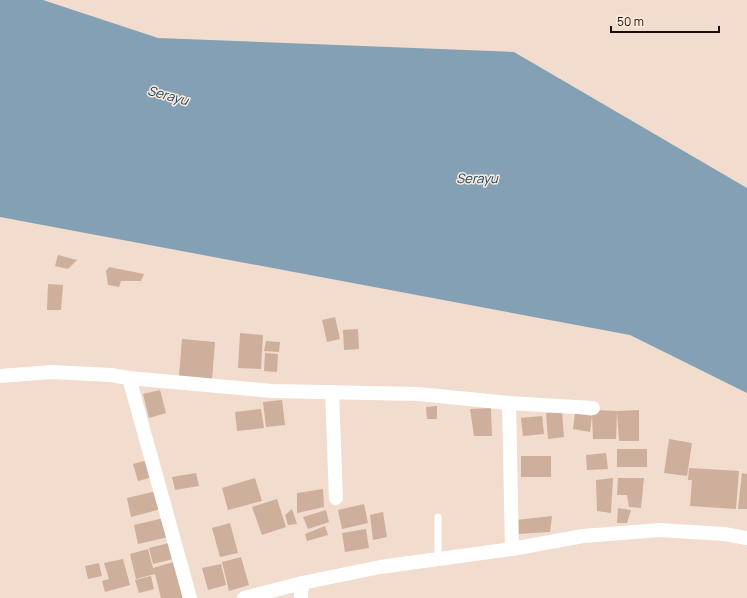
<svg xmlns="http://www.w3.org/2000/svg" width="747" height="598" font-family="Manrope,sans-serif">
  <rect width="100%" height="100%" fill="#f1dccd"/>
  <polygon fill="#83a0b5" points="0,0 43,0 158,38 514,52 747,188 747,393 630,335 0,217"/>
  <g fill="#cdaf9b">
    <polygon points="58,255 77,260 68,269 55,266"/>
    <polygon points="109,267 144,274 141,281 121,281 119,287 108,285 106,271"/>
    <polygon points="48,284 63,285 61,310 47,310"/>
    <polygon points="335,317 340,339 327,342 322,320"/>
    <polygon points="358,329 359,349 344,350 343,330"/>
    <polygon points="240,333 263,335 261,369 238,368"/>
    <polygon points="182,339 215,342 212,379 179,376"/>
    <polygon points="266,341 280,342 279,352 264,351"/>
    <polygon points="265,353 278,354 277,372 264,371"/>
    <polygon points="160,390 166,413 149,418 143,394"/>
    <polygon points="282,400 285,425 266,427 263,402"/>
    <polygon points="437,406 437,419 427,419 426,407"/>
    <polygon points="491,408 492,436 474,436 470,409"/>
    <polygon points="261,409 264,428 237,431 235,412"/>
    <polygon points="594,410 617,411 616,439 593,439 592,416 590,432 573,429 575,413 592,416"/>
    <polygon points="639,410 639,441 619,441 617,411"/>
    <polygon points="562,412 564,437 548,439 546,413"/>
    <polygon points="542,416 544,434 523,436 521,418"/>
    <polygon points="669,439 692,443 687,476 664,473"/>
    <rect x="617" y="449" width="30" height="18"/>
    <polygon points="606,453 608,469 587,470 586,455"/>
    <rect x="521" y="456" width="30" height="21"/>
    <polygon points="148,460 153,477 138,481 133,464"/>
    <polygon points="689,468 739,471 736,509 690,506 692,480 688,480"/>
    <polygon points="196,473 199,486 175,490 172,477"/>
    <polygon points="742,473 747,474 747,509 738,509"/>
    <polygon points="255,478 262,501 228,510 222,488"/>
    <polygon points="613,478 611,513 597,511 596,480"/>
    <polygon points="618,478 644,478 641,508 629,507 627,495 617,495"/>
    <polygon points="323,489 324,507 297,513 297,493"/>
    <polygon points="157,491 161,509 131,517 127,498"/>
    <polygon points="277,499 286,527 262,535 252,507"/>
    <polygon points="364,504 368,523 342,529 338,510"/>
    <polygon points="618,508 631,510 627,523 617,523"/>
    <polygon points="292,509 297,524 288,525 285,515"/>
    <polygon points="326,510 329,522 308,529 303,517"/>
    <polygon points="383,512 387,537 373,540 370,515"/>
    <polygon points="552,516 550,532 518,534 516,520"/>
    <polygon points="164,518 168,537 138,544 134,525"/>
    <polygon points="230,523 238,553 220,557 212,528"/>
    <polygon points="325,526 328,535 307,541 305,534"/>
    <polygon points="366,529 369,548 345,552 342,533"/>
    <polygon points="169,543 173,559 153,564 149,548"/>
    <polygon points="148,549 153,568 177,561 186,598 161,598 155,574 136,579 130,554"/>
    <polygon points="241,557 249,585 229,591 222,562"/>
    <polygon points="123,559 130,585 105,592 102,581 109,579 104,563"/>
    <polygon points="99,563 102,576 88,579 85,566"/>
    <polygon points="221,564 226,585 208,590 202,568"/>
    <polygon points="151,576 154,589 139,593 135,580"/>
  </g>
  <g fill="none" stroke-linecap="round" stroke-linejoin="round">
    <polyline stroke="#fff" stroke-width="7" points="438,559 438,517"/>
    <g stroke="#fff" stroke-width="14">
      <polyline points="0,376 52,372 111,375 129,378 272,391 418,394 509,403 593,408"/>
      <polyline points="129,378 190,598"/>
      <polyline points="332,392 336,498"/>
      <polyline points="509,403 512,549"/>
      <polyline points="244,598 302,583 380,567 512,549 583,536 660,530 724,534 747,538"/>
      <polyline points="301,598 302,583"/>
    </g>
  </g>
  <g text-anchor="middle" stroke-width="3" stroke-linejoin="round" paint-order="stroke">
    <g font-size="13" font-style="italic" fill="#114664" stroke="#ffe9da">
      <text transform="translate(168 95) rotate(15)" y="5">Serayu</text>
      <text x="477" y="183">Serayu</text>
    </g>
  </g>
  <path d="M611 26v6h108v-6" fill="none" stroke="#150e09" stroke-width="2"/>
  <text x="617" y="26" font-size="12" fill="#150e09" stroke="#ffe9da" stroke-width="3" paint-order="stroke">50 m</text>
</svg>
